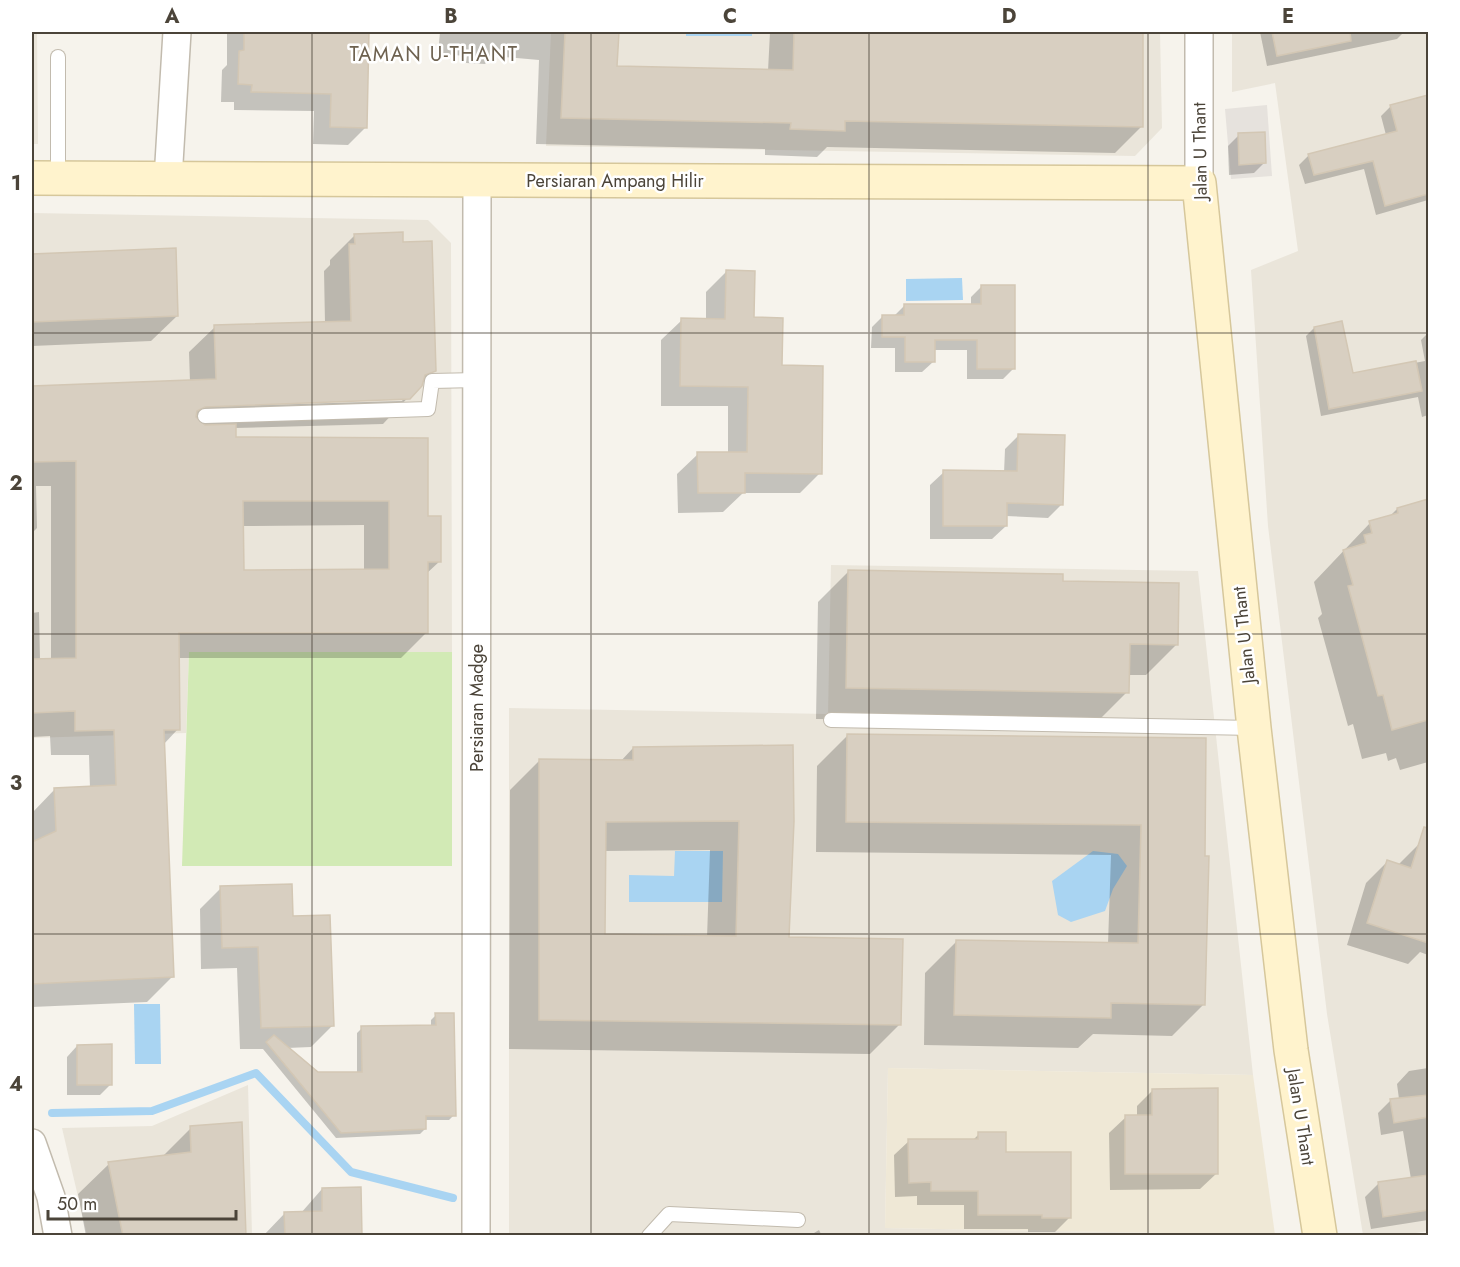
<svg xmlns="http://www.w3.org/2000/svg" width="1460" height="1267" font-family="Jost,sans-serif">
  <rect width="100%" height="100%" fill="#f6f3ec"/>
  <g fill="#eae5da">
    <polygon points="32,32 37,32 38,144 32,144"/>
    <polygon points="551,32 1160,32 1162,128 1135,156 546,146"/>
    <polygon points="1232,32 1428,32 1428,1231 1404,1235 1363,1235 1327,1014 1268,526 1251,270 1298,251 1275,83 1232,92"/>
    <polygon points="32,213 428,220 451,243 452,652 189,652 186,733 32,738"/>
    <polygon points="831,565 1198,571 1253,1075 888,1068 885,1228 1275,1235 509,1235 509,708 828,714"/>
    <polygon points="248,1085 252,1235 87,1235 62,1128 152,1126"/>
  </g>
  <polygon fill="#e6e2dd" points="1267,105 1272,176 1231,179 1225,109"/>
  <polygon fill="#efe8d6" points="888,1068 1253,1075 1275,1235 885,1228"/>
  <polygon fill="#d2eab5" points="189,652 452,652 452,866 182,866"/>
  <g fill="#a9d4f2">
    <rect x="686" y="32" width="66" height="4"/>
    <polygon points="962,278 963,300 906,301 906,279"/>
    <polygon points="675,851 723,851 722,902 629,902 629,875 674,876"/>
    <polygon points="1093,851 1118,854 1127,866 1113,889 1105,911 1071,922 1058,915 1052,881"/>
    <polygon points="134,1004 160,1004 161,1064 135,1064"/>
  </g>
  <g fill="#0003" fill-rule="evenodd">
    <polygon points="227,32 368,32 366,127 348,145 313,144 314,111 234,110 234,102 221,102 222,70 227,65"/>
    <polygon points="440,32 617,32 616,67 768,71 770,32 1141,32 1141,127 1115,153 827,147 817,157 765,155 765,149 536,144 539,60 493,56 485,64 466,63 467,56 438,54"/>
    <polygon points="1260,32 1404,32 1397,39 1267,66"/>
    <polygon points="1428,96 1428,200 1376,215 1364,169 1305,184 1299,165 1309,155 1386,135 1381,116 1390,107"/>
    <polygon points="1239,135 1264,163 1254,173 1229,175 1228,146"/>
    <path d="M355,235L402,243L434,370L383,424L235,428V439H426V517L440,561L426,574V633L401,658H178V729L163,745L172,977L147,1002L32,1007V813L55,789L90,788L89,755H51L50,736L32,737V613L39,612L40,660H51V486H36L37,528L32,533V387L190,382L189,352L215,327L325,323L324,271L330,265V260ZM405,397L402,401L228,406V403ZM364,525V571H242V526Z"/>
    <polygon points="174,249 177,316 151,341 32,346 32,255"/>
    <polygon points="726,272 781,367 820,473 800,493 743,493 723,512 678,513 677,474 698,454 728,453 728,406 661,406 661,340 682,320 706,320 706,292"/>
    <polygon points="982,286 1014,368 1003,379 967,379 967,350 933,350 933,362 922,372 895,372 895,348 871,348 872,327 882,317 893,317 904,306 971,306 971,297"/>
    <polygon points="1314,328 1351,375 1425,361 1421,340 1428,333 1428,415 1422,417 1418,397 1321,416 1306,336"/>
    <polygon points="1019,435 1062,504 1048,518 1006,516 1006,526 992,539 930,539 930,485 944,472 1004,473 1005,449"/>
    <polygon points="1428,507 1428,762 1400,770 1396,758 1388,761 1386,753 1362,759 1353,724 1348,726 1318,618 1322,614 1314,582 1370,523 1389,517 1397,509 1415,510"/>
    <polygon points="849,571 1061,582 1177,644 1146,675 1128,675 1127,692 1096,723 816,719 818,602"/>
    <polygon points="848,735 1205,739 1203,1005 1172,1036 1093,1034 1078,1048 924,1045 925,973 956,942 1108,944 1111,855 816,852 817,766"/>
    <path d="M792,747L788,939L900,1024L870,1054L509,1049L510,790L540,760L620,762L633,748ZM710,850L707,938L603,936L604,851Z"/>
    <polygon points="1428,835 1428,955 1420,952 1408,964 1347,945 1366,883 1387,862 1398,865"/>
    <polygon points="221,888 292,917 332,1026 311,1047 287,1048 317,1074 357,1074 357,1033 362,1028 431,1027 431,1020 436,1015 454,1115 449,1120 424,1120 425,1129 420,1134 336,1138 263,1049 240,1049 237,968 201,969 200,909"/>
    <polygon points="77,1046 111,1084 100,1095 67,1095 67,1057"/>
    <polygon points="1428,1068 1428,1220 1371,1229 1365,1197 1378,1184 1411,1179 1403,1131 1381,1135 1378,1113 1391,1100 1399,1099 1397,1084 1409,1071"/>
    <polygon points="1153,1090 1217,1173 1200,1189 1110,1190 1109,1133 1126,1117 1137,1116 1137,1106"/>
    <polygon points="191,1128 244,1236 86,1236 78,1194 109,1164 161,1158"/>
    <polygon points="979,1134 1005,1153 1069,1218 1055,1232 1028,1232 1028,1229 964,1229 964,1205 917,1205 917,1196 895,1197 894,1155 909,1141 972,1141"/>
    <polygon points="322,1189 360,1236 263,1236 285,1213 301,1213"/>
    <polygon points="819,1230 822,1236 809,1236"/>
  </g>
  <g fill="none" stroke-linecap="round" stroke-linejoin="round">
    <polyline stroke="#a9d4f2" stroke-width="8" points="52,1113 152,1111 256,1073 351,1172 453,1198"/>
  </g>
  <g fill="#d8cfc1" stroke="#d3c7b4" stroke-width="1.5" fill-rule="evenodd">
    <polygon points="244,32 369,32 367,128 330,127 331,94 251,92 252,85 238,84 239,51 244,50"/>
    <polygon points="565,32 619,32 617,66 793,70 794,32 1143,32 1143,127 845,121 845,131 790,129 791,123 561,118"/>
    <polygon points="1272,32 1350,32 1351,41 1277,56"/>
    <polygon points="1428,95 1428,194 1385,206 1373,161 1314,175 1308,154 1397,131 1390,105"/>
    <polygon points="1265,132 1266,163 1239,165 1238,133"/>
    <path d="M403,232V242L432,241L436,371L425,375L422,386L410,399L205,407L197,411L196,417L205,425L236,424V437L428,438V516H441V562H428V633H179L180,730H164L174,977L32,984V842L56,831L54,788L116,785L114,730L75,731V711L32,713V659L76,658V461L32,462V386L216,379L214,325L351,321L349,244H355L354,234ZM243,501H389V569L244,570Z"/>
    <polygon points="176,248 178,316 32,322 32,254"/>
    <polygon points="726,270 755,271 754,317 783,318 782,365 823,366 822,474 745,473 745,493 698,493 697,452 747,452 748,387 680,386 681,318 725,319"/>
    <polygon points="981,285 1015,285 1015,369 977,369 977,340 935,340 935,362 905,362 905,337 882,337 882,315 904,315 904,304 981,304"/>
    <polygon points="1342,321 1353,373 1416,361 1422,391 1329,409 1314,327"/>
    <polygon points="1018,434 1065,435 1063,505 1007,503 1007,526 943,526 943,470 1017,471"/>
    <polygon points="1428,499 1428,720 1392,730 1383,695 1378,696 1348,586 1353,585 1343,550 1366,543 1364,535 1372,533 1369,521 1398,513 1397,508"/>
    <polygon points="848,570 1063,574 1063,581 1179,583 1178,645 1130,644 1129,693 846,688"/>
    <polygon points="847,734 1206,738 1205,856 1209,856 1205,1005 1111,1003 1111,1018 954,1015 956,940 1138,943 1141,825 846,822"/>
    <path d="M793,745L794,821L789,937L903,939L901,1025L539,1020V759L633,760V747ZM739,821L736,936L605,934L606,822Z"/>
    <polygon points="1424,827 1428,828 1428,943 1367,923 1387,860 1411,868"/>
    <polygon points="292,884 293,916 330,915 334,1026 261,1028 258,947 222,948 220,886"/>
    <polygon points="435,1013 454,1013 456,1116 426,1116 426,1129 341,1133 266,1042 274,1035 318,1072 362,1072 361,1026 436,1025"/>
    <polygon points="112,1044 112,1085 77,1085 77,1045"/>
    <polygon points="1218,1088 1218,1174 1125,1174 1125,1115 1152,1115 1152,1089"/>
    <polygon points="1428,1095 1428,1117 1394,1123 1390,1099"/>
    <polygon points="242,1122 246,1236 123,1236 108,1162 191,1152 190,1126"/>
    <polygon points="978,1132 1006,1132 1006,1152 1071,1152 1071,1218 1042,1218 1042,1215 978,1215 978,1191 931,1191 931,1182 909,1183 908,1139 978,1139"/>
    <polygon points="1428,1175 1428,1210 1383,1217 1378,1182"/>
    <polygon points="361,1187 362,1236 285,1236 284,1212 322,1211 322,1188"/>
  </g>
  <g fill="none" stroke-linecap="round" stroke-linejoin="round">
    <defs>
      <g id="lane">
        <polyline points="58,178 58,57"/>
        <polyline points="205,416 428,409 432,381 477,380"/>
        <polyline points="831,720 1254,728"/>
        <polyline points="649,1236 669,1214 798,1220"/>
      </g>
      <g id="street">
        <polyline points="168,179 177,32"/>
        <polyline points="1199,183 1199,32"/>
        <polyline points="32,1143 51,1197 58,1236"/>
        <polyline points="476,1236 477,180"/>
      </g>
      <polyline id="secondary" points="32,178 1199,183 1254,728 1291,1050 1320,1236"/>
    </defs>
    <use href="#lane" stroke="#c2bbae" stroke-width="16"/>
    <use href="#street" stroke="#c2bbae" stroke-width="30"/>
    <use href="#secondary" stroke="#d6c79b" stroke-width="36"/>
    <use href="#lane" stroke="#fff" stroke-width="14"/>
    <use href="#street" stroke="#fff" stroke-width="27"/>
    <use href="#secondary" stroke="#fff3cd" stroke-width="33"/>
  </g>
  <path fill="none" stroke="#4b4439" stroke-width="1.5" stroke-opacity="0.55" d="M312,32V1236M591,32V1236M869,32V1236M1148,32V1236M32,333H1428M32,634H1428M32,934H1428"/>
  <g text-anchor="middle" stroke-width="5" stroke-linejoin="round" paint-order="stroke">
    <g font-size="18" fill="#4b4439" stroke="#fff">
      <text transform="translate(1200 151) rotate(-91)" y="6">Jalan U Thant</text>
      <text x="615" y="187">Persiaran Ampang Hilir</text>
      <text transform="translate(1244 635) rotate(-96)" y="6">Jalan U Thant</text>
      <text transform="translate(477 708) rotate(-90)" y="6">Persiaran Madge</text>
      <text transform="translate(1301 1117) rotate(81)" y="6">Jalan U Thant</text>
    </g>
    <g font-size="20" letter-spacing="1.5" fill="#6e6250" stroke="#fff">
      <text x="434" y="61">TAMAN U-THANT</text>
    </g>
  </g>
  <rect width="1460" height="1267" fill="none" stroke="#ffffff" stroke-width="66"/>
  <path d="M48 1210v9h188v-9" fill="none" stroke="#4b4439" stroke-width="3"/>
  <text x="57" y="1210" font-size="18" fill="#4b4439" stroke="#ffffff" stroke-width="4.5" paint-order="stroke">50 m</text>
  <rect x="33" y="33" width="1394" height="1201" fill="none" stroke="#4b4439" stroke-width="2"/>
  <g font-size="20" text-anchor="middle" font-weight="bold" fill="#4b4439">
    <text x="172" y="23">A</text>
    <text x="451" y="23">B</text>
    <text x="730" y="23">C</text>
    <text x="1009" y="23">D</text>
    <text x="1288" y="23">E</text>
    <text x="16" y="190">1</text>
    <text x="16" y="490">2</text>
    <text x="16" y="790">3</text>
    <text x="16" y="1091">4</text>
  </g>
</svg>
